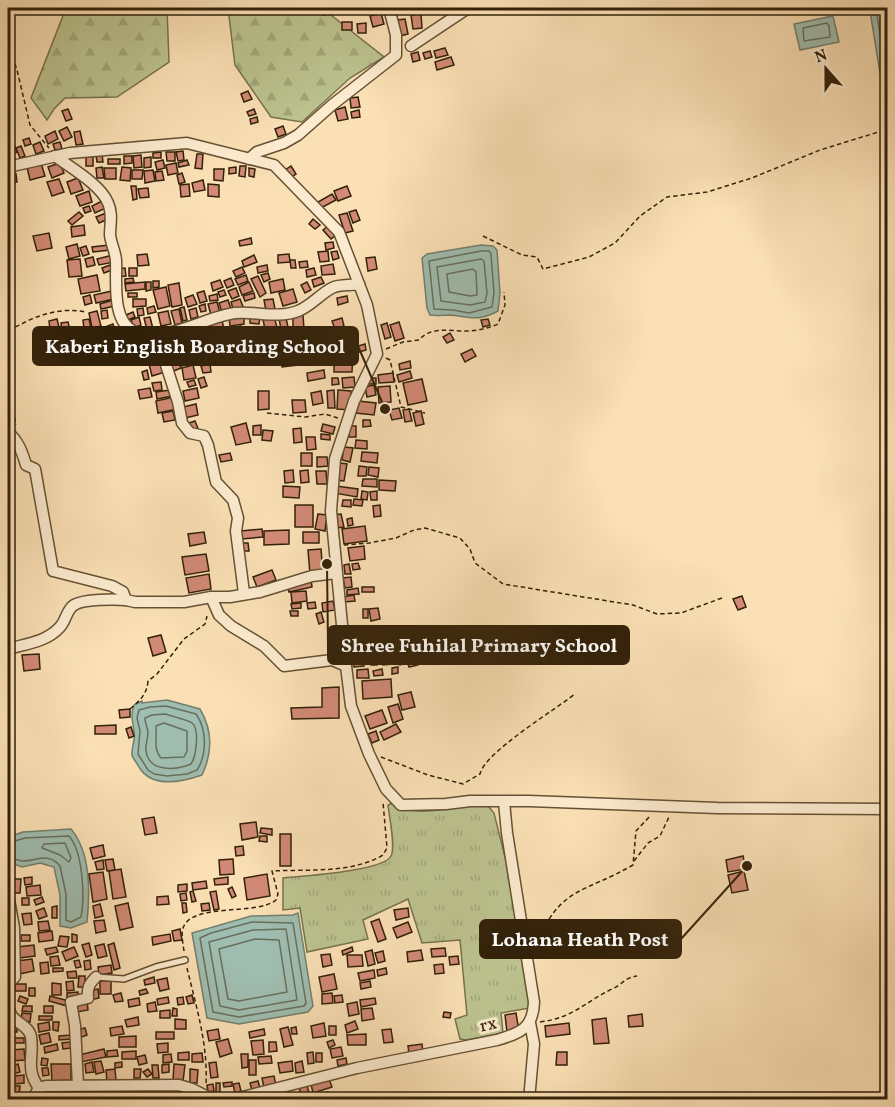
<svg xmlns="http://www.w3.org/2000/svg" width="895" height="1107" font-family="Vollkorn,serif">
  <defs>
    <pattern id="grass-tufts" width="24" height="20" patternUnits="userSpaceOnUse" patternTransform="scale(1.5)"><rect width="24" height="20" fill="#bcc38f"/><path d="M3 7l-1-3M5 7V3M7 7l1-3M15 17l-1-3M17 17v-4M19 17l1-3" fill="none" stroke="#a2a77a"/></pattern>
    <pattern id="forest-firs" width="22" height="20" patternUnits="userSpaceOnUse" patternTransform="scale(1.5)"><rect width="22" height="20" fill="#bcc38f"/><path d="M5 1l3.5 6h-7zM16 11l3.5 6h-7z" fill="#a2a77a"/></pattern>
  </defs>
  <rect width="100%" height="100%" fill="#fbe0b5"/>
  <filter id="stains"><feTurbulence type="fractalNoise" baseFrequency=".00333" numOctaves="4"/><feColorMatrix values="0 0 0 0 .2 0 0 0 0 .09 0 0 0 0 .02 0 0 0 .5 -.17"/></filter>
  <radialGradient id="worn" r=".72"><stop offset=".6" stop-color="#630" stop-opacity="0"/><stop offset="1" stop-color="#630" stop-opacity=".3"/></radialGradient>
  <path fill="url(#grass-tufts)" stroke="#77724c" stroke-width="1.5" d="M393,803C408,819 459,807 480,804L489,807L494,813L512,885L530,1008L501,1013L503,1033L466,1040L460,1039L455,1019L467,1015L460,940L422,943L408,899L363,920L368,939L307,952L300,908L283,910V878C302,876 384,871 391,856C396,847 389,816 388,805Z"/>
  <g fill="url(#forest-firs)" stroke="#77724c" stroke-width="1.5">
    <polygon points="66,8 167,8 169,62 117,97 65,98 54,109 47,120 31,98"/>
    <polygon points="228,8 322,8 384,57 350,78 302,122 271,117 235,65"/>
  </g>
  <g fill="#9fbdb0" stroke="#737f6d" stroke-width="1.5">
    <polygon points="880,8 887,8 888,71 880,73 870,11"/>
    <polygon points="833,16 839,42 800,50 794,24"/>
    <path d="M481,245L493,246L497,250L500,293L498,311C478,322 470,317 450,315C443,315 436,316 430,315L427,308L422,258L427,254Z"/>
    <path d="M167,700L200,709C213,731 213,752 202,775C182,782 152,789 139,767C137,763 133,759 132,755C131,747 136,740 134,732C133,721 130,716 134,705L142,701V703Z"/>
    <path d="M71,829C91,853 90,892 87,922L71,928L60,926V895L54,867L40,863L22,867L14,864L8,866V837L23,832Z"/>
    <polygon points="298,913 313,1006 308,1012 239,1024 207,1018 192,933 251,916 293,915"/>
  </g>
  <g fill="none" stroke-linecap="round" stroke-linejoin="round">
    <g stroke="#686f5c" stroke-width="1.5">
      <polyline points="878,8 877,14 884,63 888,66"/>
      <polygon points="827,23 829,26 830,37 804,41 803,28"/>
      <polygon points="481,251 489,251 491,254 494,293 492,307 469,313 453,310 434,309 429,261"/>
      <polygon points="481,259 484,261 487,293 485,302 470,305 441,301 437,267"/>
      <polygon points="473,269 476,272 477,295 470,296 449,292 447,274"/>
      <path d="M166,706L196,714C207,729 207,755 197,770L187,774L167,776L154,774L148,770L138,754L140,731L137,718L139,710L150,707Z"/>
      <path d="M165,714C171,716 189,720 192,723C200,729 196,757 191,764C177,770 149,773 146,751C145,746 148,738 148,732C147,727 145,722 145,718L152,715Z"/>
      <path d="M164,723L187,731V751L184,757L161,758C153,749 157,738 156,726Z"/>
      <path d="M8,843L25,838L69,836C83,852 85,897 81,917L71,922L66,920V894L60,866C48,851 35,862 22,861C16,860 14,857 8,860"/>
      <polygon points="65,843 71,858 69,862 60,855 42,848 44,844"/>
      <polygon points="252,922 293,923 306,1003 304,1006 239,1017 213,1012 200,938 211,933"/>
      <polygon points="286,929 297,1000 239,1010 220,1006 209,942 253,930"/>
      <polygon points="255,939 279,940 287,992 239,1001 228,999 219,949"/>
    </g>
  </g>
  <g fill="#d28a76" stroke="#322109" stroke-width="1.5">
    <polygon points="322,8 330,8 331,14 323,15"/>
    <rect x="415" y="8" width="16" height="3"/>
    <polygon points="381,13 384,24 373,27 370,16"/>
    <polygon points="421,14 422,28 413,29 411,15"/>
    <polygon points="405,19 408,34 400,36 397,20"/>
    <rect x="342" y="22" width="10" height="8"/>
    <polygon points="366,23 366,33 358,33 357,24"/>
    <polygon points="445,48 448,55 436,58 434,51"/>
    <polygon points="430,51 432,57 425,59 423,53"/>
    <polygon points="418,52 420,60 413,62 411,54"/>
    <polygon points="451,57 454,65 437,70 435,62"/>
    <polygon points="248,91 252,99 244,102 241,94"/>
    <polygon points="358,97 360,107 351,108 350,98"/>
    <polygon points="345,107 348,119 338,121 335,110"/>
    <polygon points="68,109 72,119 66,121 62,111"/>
    <polygon points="254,109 256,114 249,116 247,112"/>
    <polygon points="359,110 360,117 352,118 351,112"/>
    <polygon points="257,117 258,122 251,124 250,119"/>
    <polygon points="283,126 286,134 278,137 275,129"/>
    <polygon points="67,127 72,137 64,141 59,131"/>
    <polygon points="55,131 58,139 48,144 45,136"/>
    <polygon points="80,131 83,144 76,145 74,132"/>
    <polygon points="29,138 31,144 25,146 23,140"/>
    <polygon points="12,139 17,152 8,156 8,141"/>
    <polygon points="40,142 44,151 36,154 33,145"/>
    <polygon points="60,142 62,149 55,150 53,144"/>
    <polygon points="21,146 25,156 20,158 16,148"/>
    <polygon points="183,151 184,160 178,161 176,152"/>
    <polygon points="161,152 161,158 153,158 153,153"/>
    <polygon points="166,152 175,152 175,161 167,161"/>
    <polygon points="102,154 103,162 97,162 96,155"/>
    <polygon points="197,154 203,154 202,169 195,168"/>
    <polygon points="141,155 142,167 134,168 133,156"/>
    <rect x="86" y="156" width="7" height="10"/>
    <polygon points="124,156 132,156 132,163 124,164"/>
    <polygon points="151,157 151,167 144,168 144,158"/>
    <rect x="108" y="159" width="12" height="5"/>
    <polygon points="163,160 165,168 157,170 155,162"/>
    <polygon points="187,160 189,165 179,167 178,163"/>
    <polygon points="41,163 45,176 30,180 27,167"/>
    <polygon points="60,163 64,173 52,178 48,167"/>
    <polygon points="176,163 178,173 168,175 166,165"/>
    <polygon points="240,166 246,166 245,177 239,176"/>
    <polygon points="291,166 296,174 290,178 285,170"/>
    <polygon points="102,167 104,178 97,178 96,168"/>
    <polygon points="122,167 131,168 130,181 120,180"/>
    <polygon points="236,167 236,173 229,174 229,168"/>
    <polygon points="104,168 116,168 116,179 105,179"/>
    <polygon points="249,168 255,169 254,177 249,176"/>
    <polygon points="214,169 224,169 223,181 214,180"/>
    <polygon points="132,170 143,170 142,179 132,179"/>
    <polygon points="153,170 155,181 145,183 144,171"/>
    <polygon points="162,171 164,180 156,181 155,172"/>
    <polygon points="182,173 185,182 179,184 177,175"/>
    <polygon points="16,174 17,182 8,184 8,176"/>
    <polygon points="78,178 83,190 71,194 67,182"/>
    <polygon points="59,179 64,192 52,196 47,182"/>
    <polygon points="203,180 205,190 194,192 192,183"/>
    <polygon points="189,184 190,196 181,197 180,185"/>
    <polygon points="208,184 219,185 219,197 208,196"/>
    <polygon points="131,186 136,186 137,199 133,200"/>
    <polygon points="347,186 351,196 338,201 334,191"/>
    <polygon points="148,188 149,197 140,198 138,189"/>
    <polygon points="89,191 92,202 80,206 76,196"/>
    <polygon points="332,194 336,200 321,208 318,202"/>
    <polygon points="104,200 108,207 95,213 92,206"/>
    <polygon points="89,206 91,211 85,213 83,208"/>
    <polygon points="356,210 360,220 353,223 349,212"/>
    <polygon points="79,212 83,216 72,225 68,221"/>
    <polygon points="106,213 108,219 99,223 96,217"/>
    <polygon points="347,213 353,231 345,233 339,215"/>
    <polygon points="313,219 320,225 315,229 309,224"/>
    <polygon points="84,225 85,235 72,237 71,227"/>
    <polygon points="328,226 336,235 331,239 323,230"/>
    <polygon points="49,233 52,248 37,251 33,236"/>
    <polygon points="251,238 252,244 240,246 239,241"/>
    <polygon points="333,242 334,248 326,250 325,243"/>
    <polygon points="77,244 80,256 69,259 66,247"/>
    <polygon points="109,245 110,250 93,252 92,247"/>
    <polygon points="86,246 89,254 83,256 80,248"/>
    <polygon points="328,251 329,261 320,262 318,252"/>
    <polygon points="337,251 339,258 333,260 331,252"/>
    <polygon points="147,254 149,265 138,266 137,255"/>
    <polygon points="289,254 290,262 278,263 278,255"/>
    <polygon points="113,255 114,262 99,265 97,259"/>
    <polygon points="254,255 257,262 244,267 242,261"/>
    <polygon points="93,257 95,265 87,267 85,259"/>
    <polygon points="375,257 377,269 368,271 366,258"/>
    <polygon points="80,259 82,276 69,277 67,260"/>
    <polygon points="290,260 295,260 296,268 291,268"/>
    <polygon points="307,261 308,267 300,268 299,262"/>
    <polygon points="333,264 335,274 322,275 321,266"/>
    <polygon points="110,265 112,270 104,273 102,268"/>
    <polygon points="267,265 268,271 258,273 257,267"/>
    <polygon points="242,267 245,273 236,277 233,271"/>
    <polygon points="125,268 126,276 118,277 117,269"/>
    <rect x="129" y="268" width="8" height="8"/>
    <polygon points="314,268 316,275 307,277 306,270"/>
    <polygon points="268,273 270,279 264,282 261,275"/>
    <polygon points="97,275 100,291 81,294 78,279"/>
    <polygon points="246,275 248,281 238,285 235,279"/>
    <polygon points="258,276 266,293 260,297 251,279"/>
    <polygon points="321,277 324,283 314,287 312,280"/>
    <polygon points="133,278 134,282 125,283 125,279"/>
    <polygon points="231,278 234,285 227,288 224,281"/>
    <polygon points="283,279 285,290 271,293 269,282"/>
    <polygon points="220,280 223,287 213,291 211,283"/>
    <polygon points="153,281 159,281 159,287 153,288"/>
    <polygon points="145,282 145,289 126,291 125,284"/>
    <polygon points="146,282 151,282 151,290 146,291"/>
    <polygon points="249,282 253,291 242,295 239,287"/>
    <polygon points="307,282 311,290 305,293 301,285"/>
    <polygon points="179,283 182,305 172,307 168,285"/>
    <polygon points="166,287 170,306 158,309 153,290"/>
    <polygon points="236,288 239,296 232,299 228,291"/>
    <polygon points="293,289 297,302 283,306 279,293"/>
    <polygon points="224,290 226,295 220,297 218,292"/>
    <polygon points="112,291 114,299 96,303 94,295"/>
    <polygon points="204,291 207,301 200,303 197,293"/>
    <rect x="128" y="293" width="9" height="4"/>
    <polygon points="254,293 255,298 245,301 243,296"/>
    <polygon points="217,294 218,300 210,301 209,296"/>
    <polygon points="90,295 92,303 85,305 83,297"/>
    <polygon points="193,295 197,304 188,307 185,298"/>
    <polygon points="347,296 348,302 338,305 337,298"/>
    <polygon points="133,299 146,299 146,306 133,307"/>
    <polygon points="240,299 244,309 234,312 231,302"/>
    <polygon points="273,299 275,309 266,311 264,300"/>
    <polygon points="113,300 115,306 101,309 100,304"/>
    <polygon points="228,300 231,309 222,312 219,303"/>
    <polygon points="217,302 220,313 211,315 208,304"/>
    <polygon points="205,304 206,311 201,312 199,306"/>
    <polygon points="154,306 156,312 148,314 147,308"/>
    <polygon points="184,307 187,320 183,321 180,308"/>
    <polygon points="143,308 144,315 138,316 137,309"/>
    <polygon points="196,308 198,317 191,319 189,310"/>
    <polygon points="179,309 182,323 175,325 171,311"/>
    <polygon points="107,310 108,318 102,319 101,311"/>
    <polygon points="97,311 101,326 92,328 89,313"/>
    <polygon points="168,311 171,324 161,326 158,313"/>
    <polygon points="133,312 135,317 128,320 126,315"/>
    <polygon points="303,315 304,329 293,330 293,316"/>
    <polygon points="244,316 244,324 230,326 229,317"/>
    <polygon points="250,316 260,317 259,324 250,323"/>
    <polygon points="139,317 141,325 134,328 131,320"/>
    <polygon points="150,317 153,329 147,330 144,318"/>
    <polygon points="274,317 277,327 265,330 263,319"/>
    <polygon points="286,318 288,327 281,329 279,319"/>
    <polygon points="342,318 344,326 335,329 332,321"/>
    <polygon points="57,319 59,327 50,329 49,321"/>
    <polygon points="89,319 91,328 84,329 83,320"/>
    <polygon points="488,319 490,325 483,327 481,320"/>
    <polygon points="222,320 225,334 210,336 208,323"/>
    <polygon points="68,322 70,330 62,332 61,323"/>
    <polygon points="399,322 404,338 395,341 390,325"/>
    <polygon points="387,323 391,337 385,339 381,325"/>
    <polygon points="113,324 115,331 107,333 105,327"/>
    <polygon points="241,326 242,334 231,336 230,328"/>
    <polygon points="450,333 454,340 447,343 443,337"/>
    <polygon points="365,344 366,350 356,353 355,347"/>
    <polygon points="328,349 331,361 316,365 313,353"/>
    <polygon points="472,349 476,356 465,362 461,354"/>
    <polygon points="186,353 190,363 182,366 178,356"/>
    <polygon points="334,353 353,353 352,372 334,372"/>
    <polygon points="297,354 298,365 282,367 281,355"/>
    <polygon points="162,360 165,372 152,376 149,364"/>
    <polygon points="410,361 411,368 400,370 399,364"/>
    <polygon points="179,362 181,368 171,372 168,366"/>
    <polygon points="210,364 211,372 203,373 201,366"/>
    <polygon points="193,365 196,378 184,380 182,368"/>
    <polygon points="147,370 149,379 144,380 142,372"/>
    <polygon points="324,370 325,378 308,381 307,373"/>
    <polygon points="410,371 412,378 399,382 397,375"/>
    <polygon points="393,373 394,382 379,383 378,375"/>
    <polygon points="204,377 207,386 201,388 198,379"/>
    <polygon points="354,377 355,387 343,388 342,378"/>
    <polygon points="332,378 338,378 339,384 332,385"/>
    <polygon points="367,378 376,378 376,384 368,384"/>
    <polygon points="422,379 427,401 408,405 403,383"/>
    <polygon points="194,380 196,385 189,387 187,382"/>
    <polygon points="161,382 162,390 154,391 152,383"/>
    <polygon points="374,385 376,395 367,397 365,387"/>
    <polygon points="390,386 391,402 379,403 378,387"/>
    <polygon points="150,388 152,397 140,399 138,390"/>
    <polygon points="197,388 199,398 185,401 183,391"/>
    <polygon points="170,390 172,396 157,399 156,392"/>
    <polygon points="334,390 335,408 328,408 327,391"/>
    <polygon points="338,390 351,391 351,410 337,409"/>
    <polygon points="258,391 269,391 269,409 258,410"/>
    <polygon points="321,391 323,403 313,405 311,393"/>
    <polygon points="174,397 177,409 158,413 156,401"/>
    <polygon points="292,400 305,400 306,412 293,413"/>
    <polygon points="358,401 376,403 374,415 356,413"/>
    <polygon points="196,404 198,415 185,418 183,407"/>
    <polygon points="399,408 402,418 392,420 389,410"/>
    <polygon points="409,409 412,421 405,422 403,410"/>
    <polygon points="173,411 175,420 164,422 162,413"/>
    <polygon points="421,411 424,424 416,426 413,413"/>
    <polygon points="363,420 370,420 371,426 363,427"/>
    <polygon points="195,421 199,431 192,434 189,423"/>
    <polygon points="246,423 251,442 236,445 231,427"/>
    <polygon points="323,424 335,427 333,434 321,431"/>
    <polygon points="261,425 261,435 253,435 253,426"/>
    <rect x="349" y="426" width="7" height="11"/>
    <polygon points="301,428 302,442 294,443 293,429"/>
    <polygon points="263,430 273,431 271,441 262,440"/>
    <polygon points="321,434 330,435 330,440 321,439"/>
    <polygon points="306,437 315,437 316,449 307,450"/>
    <polygon points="356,440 367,441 367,449 355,448"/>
    <polygon points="344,447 353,448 350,462 342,460"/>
    <polygon points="362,452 378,453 377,463 361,461"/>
    <polygon points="230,453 232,460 221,462 219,455"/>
    <rect x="301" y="453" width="11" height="13"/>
    <polygon points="317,457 327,457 328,466 317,467"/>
    <polygon points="340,463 347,464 344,481 336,480"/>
    <polygon points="359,466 367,467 366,476 358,476"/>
    <polygon points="369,467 379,468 378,477 368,475"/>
    <polygon points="293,470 294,482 285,483 284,471"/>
    <polygon points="308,470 309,482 301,483 300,471"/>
    <polygon points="316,471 326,471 327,484 317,484"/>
    <polygon points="363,479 377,479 377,487 362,486"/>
    <polygon points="379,480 396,481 395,491 379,490"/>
    <polygon points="283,486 300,487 299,498 283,497"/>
    <polygon points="336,486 358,489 357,497 334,493"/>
    <polygon points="362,491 368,492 367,500 361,499"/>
    <polygon points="377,491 377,500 371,500 370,492"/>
    <polygon points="354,499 363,500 362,506 353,505"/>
    <polygon points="343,500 351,500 351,507 342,506"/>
    <rect x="295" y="505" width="18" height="22"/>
    <polygon points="380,505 381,516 374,517 373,506"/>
    <polygon points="318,514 327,515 325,531 315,529"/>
    <polygon points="341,514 344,527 336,528 333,515"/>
    <polygon points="352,518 353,525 348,526 347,519"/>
    <polygon points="365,526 367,541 344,544 342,529"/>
    <polygon points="262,529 263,537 242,539 241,531"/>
    <polygon points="289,530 289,544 264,545 264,531"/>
    <polygon points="204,532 206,543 190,546 188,534"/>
    <rect x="303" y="532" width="16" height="11"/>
    <polygon points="240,543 248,543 249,551 240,551"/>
    <polygon points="364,546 365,559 350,561 348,548"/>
    <polygon points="321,549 323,573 310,574 308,550"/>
    <polygon points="206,554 209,571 185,575 182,557"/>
    <polygon points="358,563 360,569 353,570 352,564"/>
    <polygon points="349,564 351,574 345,574 344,565"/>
    <polygon points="272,570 276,580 257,587 253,577"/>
    <polygon points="209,574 211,589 189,593 186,578"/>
    <polygon points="351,577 352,587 345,588 343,578"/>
    <polygon points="311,580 312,587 289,592 287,585"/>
    <rect x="362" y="587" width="12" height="5"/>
    <polygon points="358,588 359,594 347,595 347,590"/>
    <polygon points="306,591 307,601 292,603 291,592"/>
    <polygon points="354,595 355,601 344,602 343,597"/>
    <polygon points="742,596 746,607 738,610 733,599"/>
    <polygon points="333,601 335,610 323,612 322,603"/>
    <polygon points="315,602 316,608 308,609 307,603"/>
    <polygon points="301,603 301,608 292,609 291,604"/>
    <polygon points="378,608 380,619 371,621 369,609"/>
    <rect x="363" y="609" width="5" height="9"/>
    <polygon points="290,611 298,611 298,616 291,616"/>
    <polygon points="321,612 324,622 319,624 316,614"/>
    <polygon points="161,635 166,652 153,656 148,638"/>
    <polygon points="401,650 405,663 400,665 396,652"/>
    <polygon points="414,650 418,665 409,667 405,653"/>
    <polygon points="392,653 393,664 383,665 382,654"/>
    <polygon points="39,654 40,669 24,671 22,655"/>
    <rect x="371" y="656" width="6" height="9"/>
    <polygon points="364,661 364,666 354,667 354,662"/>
    <polygon points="398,667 398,673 392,674 392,668"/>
    <polygon points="368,669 369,678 357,678 357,670"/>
    <polygon points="382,669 383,675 374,676 373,671"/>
    <polygon points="391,679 392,697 363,699 362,681"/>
    <polygon points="339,687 339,718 292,719 291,708 322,707 322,688"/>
    <polygon points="411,692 415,707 402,710 398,695"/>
    <polygon points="398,704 403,719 393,723 388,707"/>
    <polygon points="130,709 130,717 120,718 119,710"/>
    <polygon points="382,710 387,723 370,729 365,716"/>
    <polygon points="396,724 401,732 384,740 380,732"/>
    <polygon points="116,725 116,734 95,734 95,726"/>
    <polygon points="131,727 134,736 129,738 126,729"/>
    <polygon points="376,731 379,740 372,743 368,734"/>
    <polygon points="154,817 157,833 145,835 142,819"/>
    <polygon points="256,822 258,837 242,840 240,824"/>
    <polygon points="261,828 272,829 272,835 260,833"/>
    <rect x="280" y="834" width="11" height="32"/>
    <polygon points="260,836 267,836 267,842 259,841"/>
    <polygon points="103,845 105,856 93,859 90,848"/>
    <polygon points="243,846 244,855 236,856 235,847"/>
    <polygon points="743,856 746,869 728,872 726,860"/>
    <polygon points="113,859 115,870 107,871 105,860"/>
    <polygon points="233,859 234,874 220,875 219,860"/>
    <polygon points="103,860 104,869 97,870 95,862"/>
    <polygon points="121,869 126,897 113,899 109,871"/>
    <polygon points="744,871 748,890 732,893 728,875"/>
    <polygon points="103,872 107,899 93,902 89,874"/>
    <polygon points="267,874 270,896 247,900 244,878"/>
    <polygon points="32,877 32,884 25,885 24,878"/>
    <polygon points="228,877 228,884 215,885 214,879"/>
    <polygon points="12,879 21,879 20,893 11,893"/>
    <polygon points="206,881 207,888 193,890 192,883"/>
    <polygon points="187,884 187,891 178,892 178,885"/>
    <polygon points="40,885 41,895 27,896 26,887"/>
    <polygon points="232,887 236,896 232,898 228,889"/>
    <polygon points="193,891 196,901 192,902 190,892"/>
    <polygon points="216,891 219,909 214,910 210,892"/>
    <polygon points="186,893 187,900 181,901 180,894"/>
    <polygon points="168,896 169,904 157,905 157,897"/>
    <polygon points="42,897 44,902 36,905 34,900"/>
    <rect x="22" y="898" width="7" height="7"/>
    <polygon points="128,903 133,927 120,930 115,906"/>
    <polygon points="182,903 186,903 187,912 183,913"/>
    <polygon points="209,903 210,910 202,911 201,904"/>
    <polygon points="100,904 103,916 95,918 93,906"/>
    <polygon points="57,906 57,918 52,918 52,907"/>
    <polygon points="44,908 47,916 39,919 36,911"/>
    <polygon points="408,908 409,917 396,920 394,910"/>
    <polygon points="31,913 32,924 24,925 22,914"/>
    <polygon points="379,919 386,939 378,942 371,922"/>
    <polygon points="104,920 106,931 96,933 94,921"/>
    <polygon points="48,921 50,930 39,931 38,922"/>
    <polygon points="408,922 412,932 397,938 393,928"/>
    <polygon points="180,929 182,940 174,941 172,931"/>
    <polygon points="52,931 53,940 39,942 38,933"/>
    <polygon points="72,934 77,935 77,942 72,942"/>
    <polygon points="170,934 171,941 153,945 152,937"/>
    <rect x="21" y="935" width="9" height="6"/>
    <polygon points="60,936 69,937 67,947 58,946"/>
    <polygon points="89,943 92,955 86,957 82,945"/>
    <polygon points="114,943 120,968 114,970 108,945"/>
    <polygon points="104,944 107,956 98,958 95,946"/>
    <polygon points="34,945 35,956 19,958 17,947"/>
    <polygon points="56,947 58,952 47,955 45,949"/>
    <polygon points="74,947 78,956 66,961 62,952"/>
    <polygon points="352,947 353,951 343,955 342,951"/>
    <polygon points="445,948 446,956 432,957 431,949"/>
    <polygon points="372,950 375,964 368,966 365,952"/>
    <polygon points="421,950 423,960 408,962 407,952"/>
    <polygon points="383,951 385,961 378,963 375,953"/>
    <polygon points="330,954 332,965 323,967 321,955"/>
    <polygon points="347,955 362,955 363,966 348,967"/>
    <polygon points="58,956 60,965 51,966 50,957"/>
    <polygon points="458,956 459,964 450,965 449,957"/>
    <polygon points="32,959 34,971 19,974 17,961"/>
    <polygon points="79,960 81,967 76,968 74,961"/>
    <polygon points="90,960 91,969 85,970 84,961"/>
    <polygon points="48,962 49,973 41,974 40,963"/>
    <polygon points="443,964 444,973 435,974 434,965"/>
    <polygon points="111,965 112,973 99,975 98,967"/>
    <polygon points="53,968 63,968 63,971 53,972"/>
    <polygon points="386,968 387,974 378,976 377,970"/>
    <polygon points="374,970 375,978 360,981 358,973"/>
    <polygon points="76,971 77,978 68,978 67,972"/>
    <polygon points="334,974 337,989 322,992 319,977"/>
    <polygon points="79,976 85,976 85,987 78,987"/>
    <polygon points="154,977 155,983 145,985 144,980"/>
    <polygon points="167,978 169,989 160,991 157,980"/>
    <polygon points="73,981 74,990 67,991 66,982"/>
    <rect x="100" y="981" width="11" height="13"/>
    <polygon points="370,981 371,987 361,989 360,983"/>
    <polygon points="52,983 61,984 61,995 52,995"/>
    <rect x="15" y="984" width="11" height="7"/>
    <rect x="29" y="988" width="6" height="8"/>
    <polygon points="98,989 99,998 90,1000 89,991"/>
    <polygon points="146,989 148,993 140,995 139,991"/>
    <polygon points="78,992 78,996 67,997 67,993"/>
    <polygon points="121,993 123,1001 115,1002 113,995"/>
    <polygon points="332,993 333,1003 322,1004 322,994"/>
    <polygon points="192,995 194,1003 188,1004 186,997"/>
    <polygon points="342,995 343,1002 335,1003 334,996"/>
    <polygon points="20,996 28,999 26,1004 18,1001"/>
    <polygon points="50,996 69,1001 67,1006 49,1001"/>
    <polygon points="168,997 169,1003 158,1005 157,999"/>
    <polygon points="183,997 184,1004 178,1005 177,998"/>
    <polygon points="139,998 140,1005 129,1007 128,1000"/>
    <polygon points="375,998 376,1004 361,1007 360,1000"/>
    <polygon points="87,1000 88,1010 77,1012 75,1002"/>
    <polygon points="155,1002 157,1011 148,1012 147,1004"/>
    <polygon points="357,1002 359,1014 349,1016 347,1004"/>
    <polygon points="23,1006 32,1006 32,1012 22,1011"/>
    <rect x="44" y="1006" width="9" height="7"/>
    <polygon points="173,1008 177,1009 177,1016 172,1016"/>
    <polygon points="372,1008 374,1019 362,1021 361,1009"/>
    <polygon points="170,1010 170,1018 160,1018 160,1011"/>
    <polygon points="444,1012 451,1013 450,1018 443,1017"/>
    <polygon points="22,1013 31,1014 30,1022 21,1020"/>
    <polygon points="516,1013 519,1031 507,1032 505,1015"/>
    <polygon points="642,1014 643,1026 629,1027 628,1016"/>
    <rect x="39" y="1016" width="13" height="4"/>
    <polygon points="138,1017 139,1025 127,1027 125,1020"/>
    <polygon points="606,1018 609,1043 594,1044 592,1020"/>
    <polygon points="175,1019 186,1020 186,1029 175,1029"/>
    <polygon points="355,1021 358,1029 347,1033 345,1025"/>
    <polygon points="49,1022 50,1030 39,1032 38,1024"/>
    <polygon points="53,1022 59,1022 58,1031 53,1030"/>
    <polygon points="324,1023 326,1036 313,1038 311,1026"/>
    <polygon points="569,1023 570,1034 546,1037 545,1026"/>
    <polygon points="17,1026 17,1032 8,1032 8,1027"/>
    <polygon points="122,1026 124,1034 111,1036 110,1028"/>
    <rect x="329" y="1026" width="7" height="9"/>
    <polygon points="288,1027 293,1045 284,1047 280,1029"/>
    <polygon points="296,1027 297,1034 292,1034 291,1028"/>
    <polygon points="85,1028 87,1035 79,1038 77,1030"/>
    <polygon points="218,1029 220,1039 209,1041 207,1031"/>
    <polygon points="264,1029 265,1035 250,1038 249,1032"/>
    <polygon points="391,1029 393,1042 384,1043 382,1030"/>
    <rect x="156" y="1032" width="18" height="7"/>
    <polygon points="49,1033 51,1042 41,1044 39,1035"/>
    <polygon points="366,1034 366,1045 348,1045 347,1035"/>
    <polygon points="71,1035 72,1039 59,1040 59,1036"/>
    <polygon points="136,1036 136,1047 119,1047 119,1037"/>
    <rect x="10" y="1038" width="14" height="5"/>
    <polygon points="228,1039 232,1053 220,1057 216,1042"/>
    <polygon points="263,1040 264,1054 253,1055 251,1041"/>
    <polygon points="333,1040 335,1045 329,1048 327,1042"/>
    <polygon points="70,1042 71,1048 63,1049 62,1043"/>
    <polygon points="269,1042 276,1042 277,1051 269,1052"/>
    <polygon points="168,1043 168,1052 158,1053 157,1044"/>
    <polygon points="57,1044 58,1050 45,1053 44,1047"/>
    <polygon points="422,1044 423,1053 409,1054 408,1046"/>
    <polygon points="341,1047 343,1056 332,1058 330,1049"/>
    <polygon points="24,1049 25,1060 11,1061 10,1050"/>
    <polygon points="104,1049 106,1057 81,1062 79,1055"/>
    <polygon points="117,1050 118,1056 107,1057 107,1051"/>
    <polygon points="136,1051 136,1059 122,1059 122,1052"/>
    <polygon points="189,1052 189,1060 178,1060 178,1053"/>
    <polygon points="313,1052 314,1063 308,1064 307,1053"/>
    <polygon points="557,1052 567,1052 567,1065 556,1065"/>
    <polygon points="202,1053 203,1062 192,1062 192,1054"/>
    <rect x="316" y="1053" width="6" height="9"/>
    <polygon points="171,1054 172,1062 163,1063 163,1055"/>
    <polygon points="241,1054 248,1054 248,1067 242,1068"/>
    <polygon points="145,1055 147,1063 139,1065 137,1057"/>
    <polygon points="271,1056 272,1063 259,1064 258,1057"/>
    <polygon points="42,1058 48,1059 47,1066 41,1065"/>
    <polygon points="346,1058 347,1064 338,1066 337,1060"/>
    <rect x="249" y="1060" width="7" height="15"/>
    <polygon points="101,1061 104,1072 96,1074 94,1062"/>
    <polygon points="292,1061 293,1071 280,1073 278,1063"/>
    <polygon points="302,1061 304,1072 296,1073 295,1063"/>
    <polygon points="92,1062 94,1072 86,1073 85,1064"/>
    <polygon points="122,1062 122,1067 115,1068 115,1063"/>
    <polygon points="216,1062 218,1077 211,1078 209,1063"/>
    <polygon points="18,1064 20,1072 13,1074 12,1066"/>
    <polygon points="51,1064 71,1064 71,1080 52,1081"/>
    <polygon points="169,1064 169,1072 162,1073 162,1065"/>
    <polygon points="174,1064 185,1065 183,1081 173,1080"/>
    <polygon points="152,1065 158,1065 159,1078 153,1078"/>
    <polygon points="42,1068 48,1068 49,1075 43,1076"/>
    <polygon points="115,1069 116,1081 107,1082 106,1070"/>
    <polygon points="134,1069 141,1069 140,1078 134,1078"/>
    <polygon points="148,1069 152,1074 147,1077 143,1072"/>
    <polygon points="190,1069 198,1070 197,1083 190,1083"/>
    <polygon points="24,1075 24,1083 15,1084 14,1076"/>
    <polygon points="274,1076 276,1086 264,1088 262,1078"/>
    <polygon points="329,1079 332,1087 313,1093 311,1084"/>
    <polygon points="258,1081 260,1088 252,1090 250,1083"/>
    <polygon points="232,1082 232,1086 224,1087 223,1083"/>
    <rect x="216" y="1083" width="4" height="12"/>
    <polygon points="239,1083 241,1091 235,1093 233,1084"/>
    <polygon points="213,1084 214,1091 208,1092 207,1085"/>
    <polygon points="307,1085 310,1098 302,1100 299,1087"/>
    <polygon points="13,1086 20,1086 19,1097 13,1097"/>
    <polygon points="139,1086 140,1097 130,1098 129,1087"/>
    <polygon points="122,1088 123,1095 114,1097 113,1089"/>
    <rect x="57" y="1089" width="6" height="11"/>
    <polygon points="142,1089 150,1089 150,1100 141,1100"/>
    <rect x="159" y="1089" width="7" height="11"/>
    <polygon points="42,1090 49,1091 48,1099 41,1098"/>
    <polygon points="328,1092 330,1099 316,1100 315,1095"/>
    <polygon points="348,1093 350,1100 340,1100 339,1095"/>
    <rect x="95" y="1094" width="14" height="6"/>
    <polygon points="282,1094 284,1100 273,1100 272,1097"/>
  </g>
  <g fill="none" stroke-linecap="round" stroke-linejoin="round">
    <defs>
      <polyline id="lane" points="96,977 124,979 156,967 185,960"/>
      <g id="street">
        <polyline points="411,46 468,8"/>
        <path d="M55,156C71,168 101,185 108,203C113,214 110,224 110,235C111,244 116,253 116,261C117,281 111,322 135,332C165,344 204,317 235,313C256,311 278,319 298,311C311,306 320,294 332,288C340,284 350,286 359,284"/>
        <polyline points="249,159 257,152 284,143 298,135 332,105 396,55 396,35 389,8"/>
        <polyline points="8,167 70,153 187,143 274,165 339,232 367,305 377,354 354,401 335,459 331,511 346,666 351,706 369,754 386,789 401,805 446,804 470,801 529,801 717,808 888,809"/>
        <polyline points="156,334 178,402 182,423 190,433 204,436 208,445 216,482 233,500 238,518 236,531 244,593"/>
        <path d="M8,432C18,441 22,451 26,465L35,469L53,571L112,586L123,592L126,600L135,602H184L211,597H230L260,592L312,576L336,573"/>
        <polyline points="211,597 219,615 231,626 264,646 284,666 332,660 346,666"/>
        <path d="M8,649C25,644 46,642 59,628C66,622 66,610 74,605C83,599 115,599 126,600"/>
        <polyline points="8,894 14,928 15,977 10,982 8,994"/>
        <path d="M8,1004C8,1023 29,1023 31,1037C34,1057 25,1069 39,1088"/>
        <path d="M78,1085L75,1026L71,1002L88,998C87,988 89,984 96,977"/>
        <polyline points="32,1100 39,1088 46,1086 179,1085 192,1089 214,1100"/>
        <path d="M231,1100L357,1068L497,1040C520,1033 533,1029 534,1002L507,833L504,802"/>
        <polyline points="529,1100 534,1044 530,1023"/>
      </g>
    </defs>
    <use href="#lane" stroke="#645134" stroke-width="8"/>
    <use href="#street" stroke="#645134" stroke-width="13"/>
    <g stroke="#322109" stroke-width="1.5" stroke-dasharray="4.5 3" stroke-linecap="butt">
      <polyline points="8,42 17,70 30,125 49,148"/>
      <polyline points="483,236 522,255 537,257 543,269 589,257 615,243 640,216 667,197 707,192 752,178 820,150 888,129"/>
      <path d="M8,329C18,327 24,322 34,318C50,312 68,308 85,312"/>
      <path d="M386,349L403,342L419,340C432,325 452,332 470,331C480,330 489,328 498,324L505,305L504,292"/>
      <polyline points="386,358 390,360 401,407 425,413"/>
      <polyline points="8,388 16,425"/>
      <polyline points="267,413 305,417 325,414 338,418"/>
      <polyline points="344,545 369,543 396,538 414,530 425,528 460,538 470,549 475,563 503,584 633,605 657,614 681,613 722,598"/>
      <path d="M130,709C139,701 147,695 148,681L157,674L184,639L205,624L207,616"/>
      <path d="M381,757L428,775L463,784L480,774C484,753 556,709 575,694"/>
      <polyline points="634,861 648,843 660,836 669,817"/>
      <path d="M536,946C559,886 585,893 633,865L636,831L651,815"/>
      <path d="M184,951C183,944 181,935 183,928C192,902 257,916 276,900L278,894L272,871C308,869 351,874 383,855L387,848L383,802"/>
      <path d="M187,968C196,1006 208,1044 206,1084"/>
      <path d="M540,1022C573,1018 585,1002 612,989C623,984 624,978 637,976"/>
    </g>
    <use href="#lane" stroke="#fcebcf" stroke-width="5"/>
    <use href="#street" stroke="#fcebcf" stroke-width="10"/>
  </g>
  <g text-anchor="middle" stroke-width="6" stroke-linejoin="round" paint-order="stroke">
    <g font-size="18" fill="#322109" stroke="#fcebcf">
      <text transform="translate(488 1024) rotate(-13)" y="6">rx</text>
    </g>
  </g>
  <path fill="none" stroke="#322109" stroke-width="2" d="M385 409L358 346M327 564L328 645M747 866L681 939"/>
  <g fill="#322109" stroke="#fcebcf" stroke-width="2">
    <circle cx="385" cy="409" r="6"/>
    <circle cx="327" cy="564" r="6"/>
    <circle cx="747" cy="866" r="6"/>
  </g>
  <g fill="#322109" stroke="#322109" stroke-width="2">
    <rect x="33" y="327" width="325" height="38" rx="6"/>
    <rect x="328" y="626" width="301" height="38" rx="6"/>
    <rect x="480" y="920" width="201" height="38" rx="6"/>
  </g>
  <g font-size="20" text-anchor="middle" font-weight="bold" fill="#fff">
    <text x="195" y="353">Kaberi English Boarding School</text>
    <text x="479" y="652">Shree Fuhilal Primary School</text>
    <text x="580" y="946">Lohana Heath Post</text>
  </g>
  <rect width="895" height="1107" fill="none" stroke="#fbe0b5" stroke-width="30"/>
  <rect x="9" y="9" width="877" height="1089" fill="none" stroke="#322109" stroke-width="3"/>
  <rect x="15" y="15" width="865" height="1077" fill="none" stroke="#322109" stroke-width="1.5"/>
  <g transform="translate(826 69) rotate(339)" stroke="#fcebcf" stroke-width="4.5" paint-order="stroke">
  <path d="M0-4.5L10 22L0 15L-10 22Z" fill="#322109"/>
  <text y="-9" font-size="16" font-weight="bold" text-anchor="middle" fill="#322109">N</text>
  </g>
  <rect width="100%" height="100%" filter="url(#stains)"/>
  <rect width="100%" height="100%" fill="url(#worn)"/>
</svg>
